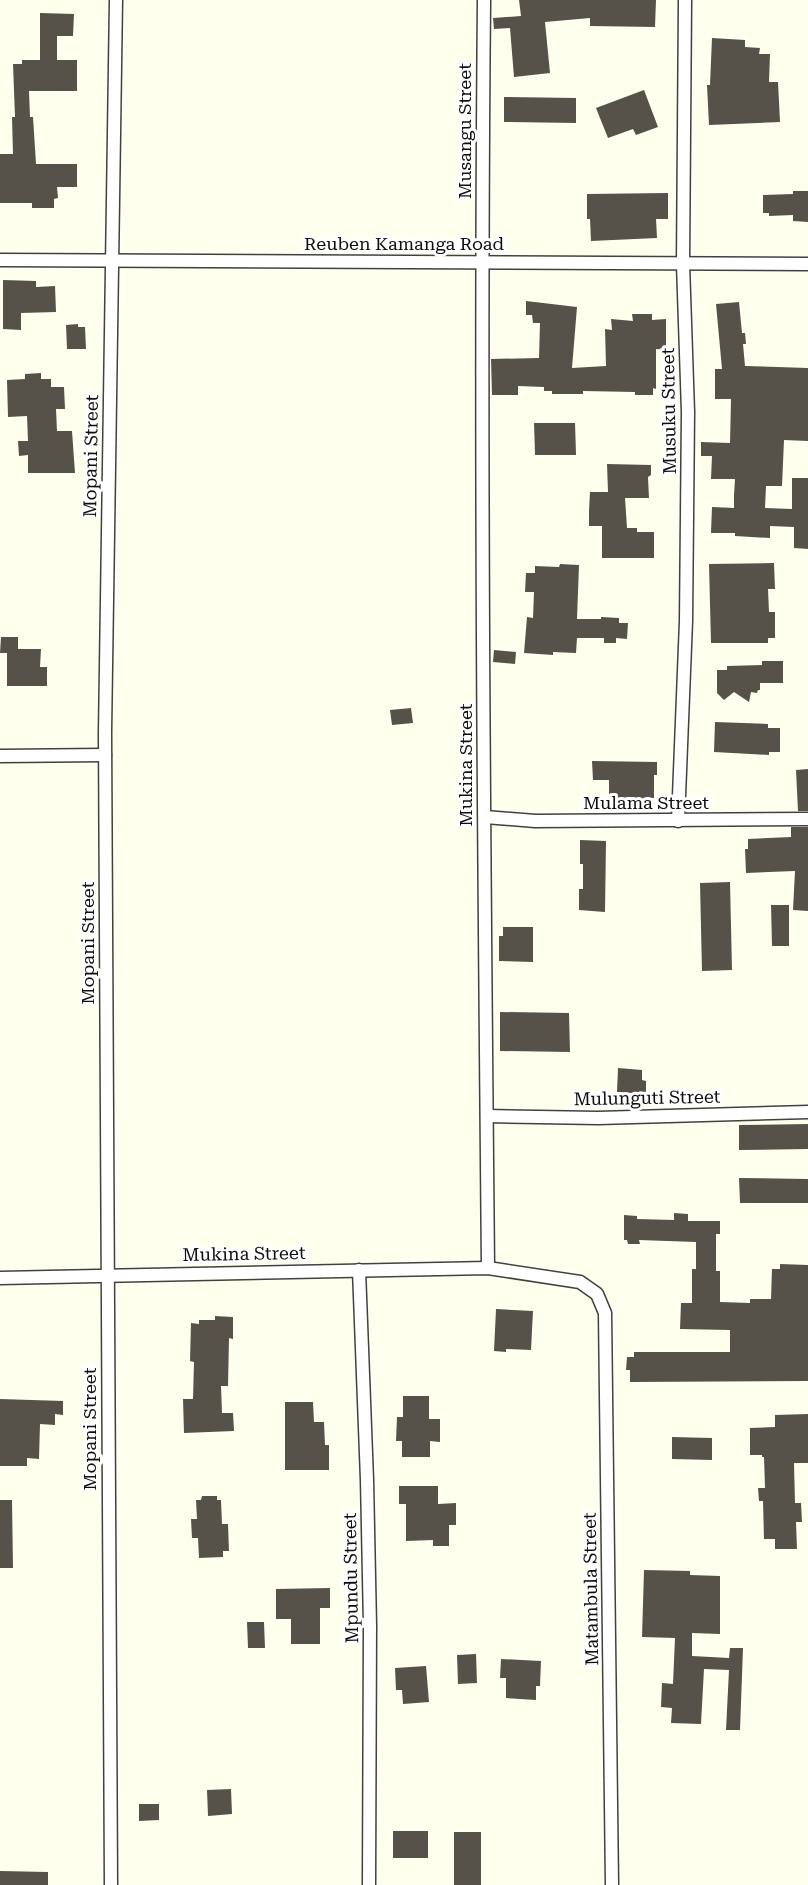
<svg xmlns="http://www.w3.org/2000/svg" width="808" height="1885" font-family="'Roboto Serif',serif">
  <rect width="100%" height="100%" fill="#ffe"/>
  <g fill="#575249">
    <polygon points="519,0 656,0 655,27 590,26 590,18 545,22 550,73 514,77 510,28 494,29 493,18 521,16"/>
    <polygon points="40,13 74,14 73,36 57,36 57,60 77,60 77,91 29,91 30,117 33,117 36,164 77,164 77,187 57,187 58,198 54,199 54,208 32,208 32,203 0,203 0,154 13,154 12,117 15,117 13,64 22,64 22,60 40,60"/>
    <polygon points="712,38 745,40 745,47 760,48 759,54 770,54 769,82 778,82 780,122 709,125 707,85 710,85"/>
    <polygon points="644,90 658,127 636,135 633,129 608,138 596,108"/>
    <polygon points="504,97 576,98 576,123 504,122"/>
    <polygon points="793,191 808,191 808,222 793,221 793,215 769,216 769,213 763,213 763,195 793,194"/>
    <polygon points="668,193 668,219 656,219 657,238 591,241 590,219 587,219 587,194"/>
    <polygon points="3,280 36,281 36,287 55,286 56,312 21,313 21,330 3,329"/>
    <polygon points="526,301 577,307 572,368 606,366 605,329 612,330 611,319 633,321 632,314 652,314 652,320 666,319 666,350 656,349 656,389 653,388 653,395 635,395 635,392 583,391 583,394 552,394 552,391 544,391 544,387 518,386 518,395 492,395 491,359 539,358 540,323 533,323 532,315 526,315"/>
    <polygon points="739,302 742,333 745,333 746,344 743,344 745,366 808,368 808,441 784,440 782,486 766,486 765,508 792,509 792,478 808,478 808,549 794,548 794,527 770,526 770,538 735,536 735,533 711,533 712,507 734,508 734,495 735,479 711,479 712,456 701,456 701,442 730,443 731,399 715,399 715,369 722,369 716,304"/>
    <polygon points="78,324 78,327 85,327 86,349 67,349 66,325"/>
    <polygon points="41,373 41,379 51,379 51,387 64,387 65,409 56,409 57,431 72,431 75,473 28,473 28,455 19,456 18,441 28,441 27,416 8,417 7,380 25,379 25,374"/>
    <polygon points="534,423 575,423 576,455 535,455"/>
    <polygon points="607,464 651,465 651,475 648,477 649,498 625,498 627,528 637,528 637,532 654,532 654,558 602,558 602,526 589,526 589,511 590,492 608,492"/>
    <polygon points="774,563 775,589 768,589 769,612 775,612 775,638 768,638 768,643 711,643 709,564"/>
    <polygon points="560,564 579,565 577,619 601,619 601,617 619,618 619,623 628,623 627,639 616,638 616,643 604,643 604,638 577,638 576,653 553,652 553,655 524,653 527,617 533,618 534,592 525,592 526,573 535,573 535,566 559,567"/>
    <polygon points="1,637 18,637 18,649 41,649 40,667 47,667 47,686 7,686 7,653 0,653"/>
    <polygon points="494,650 516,652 515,664 493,662"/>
    <polygon points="762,661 783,661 783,683 760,683 760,690 758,690 757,693 751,692 749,702 734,692 724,700 717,693 717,670 727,670 727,666 762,665"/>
    <polygon points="411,708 413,723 392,725 390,710"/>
    <polygon points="715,722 768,724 768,728 780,728 780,752 769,752 769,755 714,752"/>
    <polygon points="592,761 657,762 657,775 654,775 654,798 613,800 613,796 609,796 609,780 593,780"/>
    <polygon points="808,769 808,811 798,811 796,770"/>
    <polygon points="791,827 808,827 808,911 793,910 795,871 746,873 745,849 748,849 748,839 791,837"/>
    <polygon points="580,840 606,841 605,912 579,910 579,889 583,889 583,864 580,864"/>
    <polygon points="730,882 732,970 702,971 700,883"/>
    <polygon points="771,905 789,905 789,946 772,946"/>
    <polygon points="503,927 533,927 533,962 499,961 499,936 503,936"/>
    <polygon points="500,1012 569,1013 570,1052 500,1051"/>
    <polygon points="618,1068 642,1070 642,1080 646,1081 646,1094 617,1092"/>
    <polygon points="808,1124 808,1149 739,1150 739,1125"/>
    <polygon points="739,1178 808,1179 808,1203 740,1203"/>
    <polygon points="674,1213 688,1214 688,1221 720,1221 720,1234 716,1234 716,1271 720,1271 720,1302 750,1303 750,1299 771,1299 772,1269 780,1269 780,1264 808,1265 808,1381 630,1382 630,1370 626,1370 627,1357 634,1357 634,1352 730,1352 730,1330 680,1329 681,1303 692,1303 692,1269 696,1269 696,1242 639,1240 640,1244 628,1244 627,1240 624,1240 624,1215 637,1216 637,1219 674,1220"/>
    <polygon points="496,1309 533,1311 531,1350 506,1349 506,1352 494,1351"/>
    <polygon points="215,1316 233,1317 233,1339 229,1338 228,1386 221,1386 222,1413 233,1413 234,1431 184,1433 183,1399 193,1399 194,1362 190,1361 191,1323 199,1324 199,1320 215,1320"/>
    <polygon points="403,1396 429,1396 429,1419 440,1419 440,1442 430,1441 430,1457 402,1457 402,1441 396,1441 397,1417 403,1417"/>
    <polygon points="0,1399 63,1401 63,1415 55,1414 55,1425 40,1424 39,1459 27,1458 27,1466 0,1466"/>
    <polygon points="285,1402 313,1402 314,1422 324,1422 325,1445 329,1445 329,1470 285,1470"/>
    <polygon points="808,1414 808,1463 794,1463 795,1503 801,1503 802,1522 796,1522 797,1549 775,1549 775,1539 764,1539 763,1501 759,1501 758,1488 765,1488 764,1457 762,1457 762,1455 750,1455 750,1428 775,1427 775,1415"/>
    <polygon points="672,1437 712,1438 712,1460 672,1459"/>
    <polygon points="399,1486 438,1486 438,1504 456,1503 456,1525 449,1525 449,1546 433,1546 433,1540 406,1541 406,1504 399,1504"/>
    <polygon points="202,1496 217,1496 217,1500 221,1500 222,1524 228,1524 229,1551 223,1551 223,1557 199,1558 198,1538 192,1538 191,1519 197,1519 196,1500 201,1500"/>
    <polygon points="0,1500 12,1500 13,1568 0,1568"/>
    <polygon points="644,1570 690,1571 690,1575 720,1576 720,1634 692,1633 692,1656 729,1658 730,1648 743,1648 740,1730 726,1730 729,1670 704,1669 701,1724 671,1723 672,1708 661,1707 662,1683 673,1684 675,1638 642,1637"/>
    <polygon points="330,1588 330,1608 320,1608 320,1644 291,1644 291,1619 276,1619 276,1589"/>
    <polygon points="247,1622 264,1622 265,1648 248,1648"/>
    <polygon points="476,1654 477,1683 458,1684 457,1655"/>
    <polygon points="501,1659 541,1661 540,1686 536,1686 536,1700 506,1698 506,1678 500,1678"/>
    <polygon points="426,1666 429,1702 403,1704 402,1690 396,1690 395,1668"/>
    <polygon points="231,1789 232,1814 208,1816 207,1790"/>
    <polygon points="139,1804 159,1804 159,1820 139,1821"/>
    <rect x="393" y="1831" width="35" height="27"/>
    <rect x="454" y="1832" width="27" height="53"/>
    <polygon points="0,1871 48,1872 48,1885 0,1885"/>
  </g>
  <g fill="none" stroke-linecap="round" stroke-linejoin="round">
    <defs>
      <g id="minor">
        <path d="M484,0C480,423 484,846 488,1268"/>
        <polyline points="0,260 808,264"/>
        <polyline points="0,756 105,755"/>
        <polyline points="485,817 535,821 808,819"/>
        <polyline points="678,821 686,621 688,412 683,264 685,0"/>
        <polyline points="487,1116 598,1118 808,1112"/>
        <polyline points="359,1270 367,1480 370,1626 369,1885"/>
        <polyline points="0,1278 488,1268 580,1282 597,1294 605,1313 612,1885"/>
        <polyline points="111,1885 105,733 116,0"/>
      </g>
    </defs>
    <use href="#minor" stroke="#414141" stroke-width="15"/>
    <use href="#minor" stroke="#fff" stroke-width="12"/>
  </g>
  <g text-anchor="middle" stroke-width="6" stroke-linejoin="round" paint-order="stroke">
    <g font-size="18" fill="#0e0e0e" stroke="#fff">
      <text transform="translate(465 131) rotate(-90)" y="6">Musangu Street</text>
      <text x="404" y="250">Reuben Kamanga Road</text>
      <text transform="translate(669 411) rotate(-91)" y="6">Musuku Street</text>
      <text transform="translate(91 456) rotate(-89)" y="6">Mopani Street</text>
      <text transform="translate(466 765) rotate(-90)" y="6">Mukina Street</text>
      <text x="646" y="809">Mulama Street</text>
      <text transform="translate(88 943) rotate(-90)" y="6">Mopani Street</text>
      <text transform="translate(647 1098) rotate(-1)" y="6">Mulunguti Street</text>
      <text transform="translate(244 1254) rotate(-1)" y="6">Mukina Street</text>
      <text transform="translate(90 1429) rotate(-90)" y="6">Mopani Street</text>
      <text transform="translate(351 1578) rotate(-91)" y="6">Mpundu Street</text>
      <text transform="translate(591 1589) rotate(-91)" y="6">Matambula Street</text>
    </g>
  </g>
</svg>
